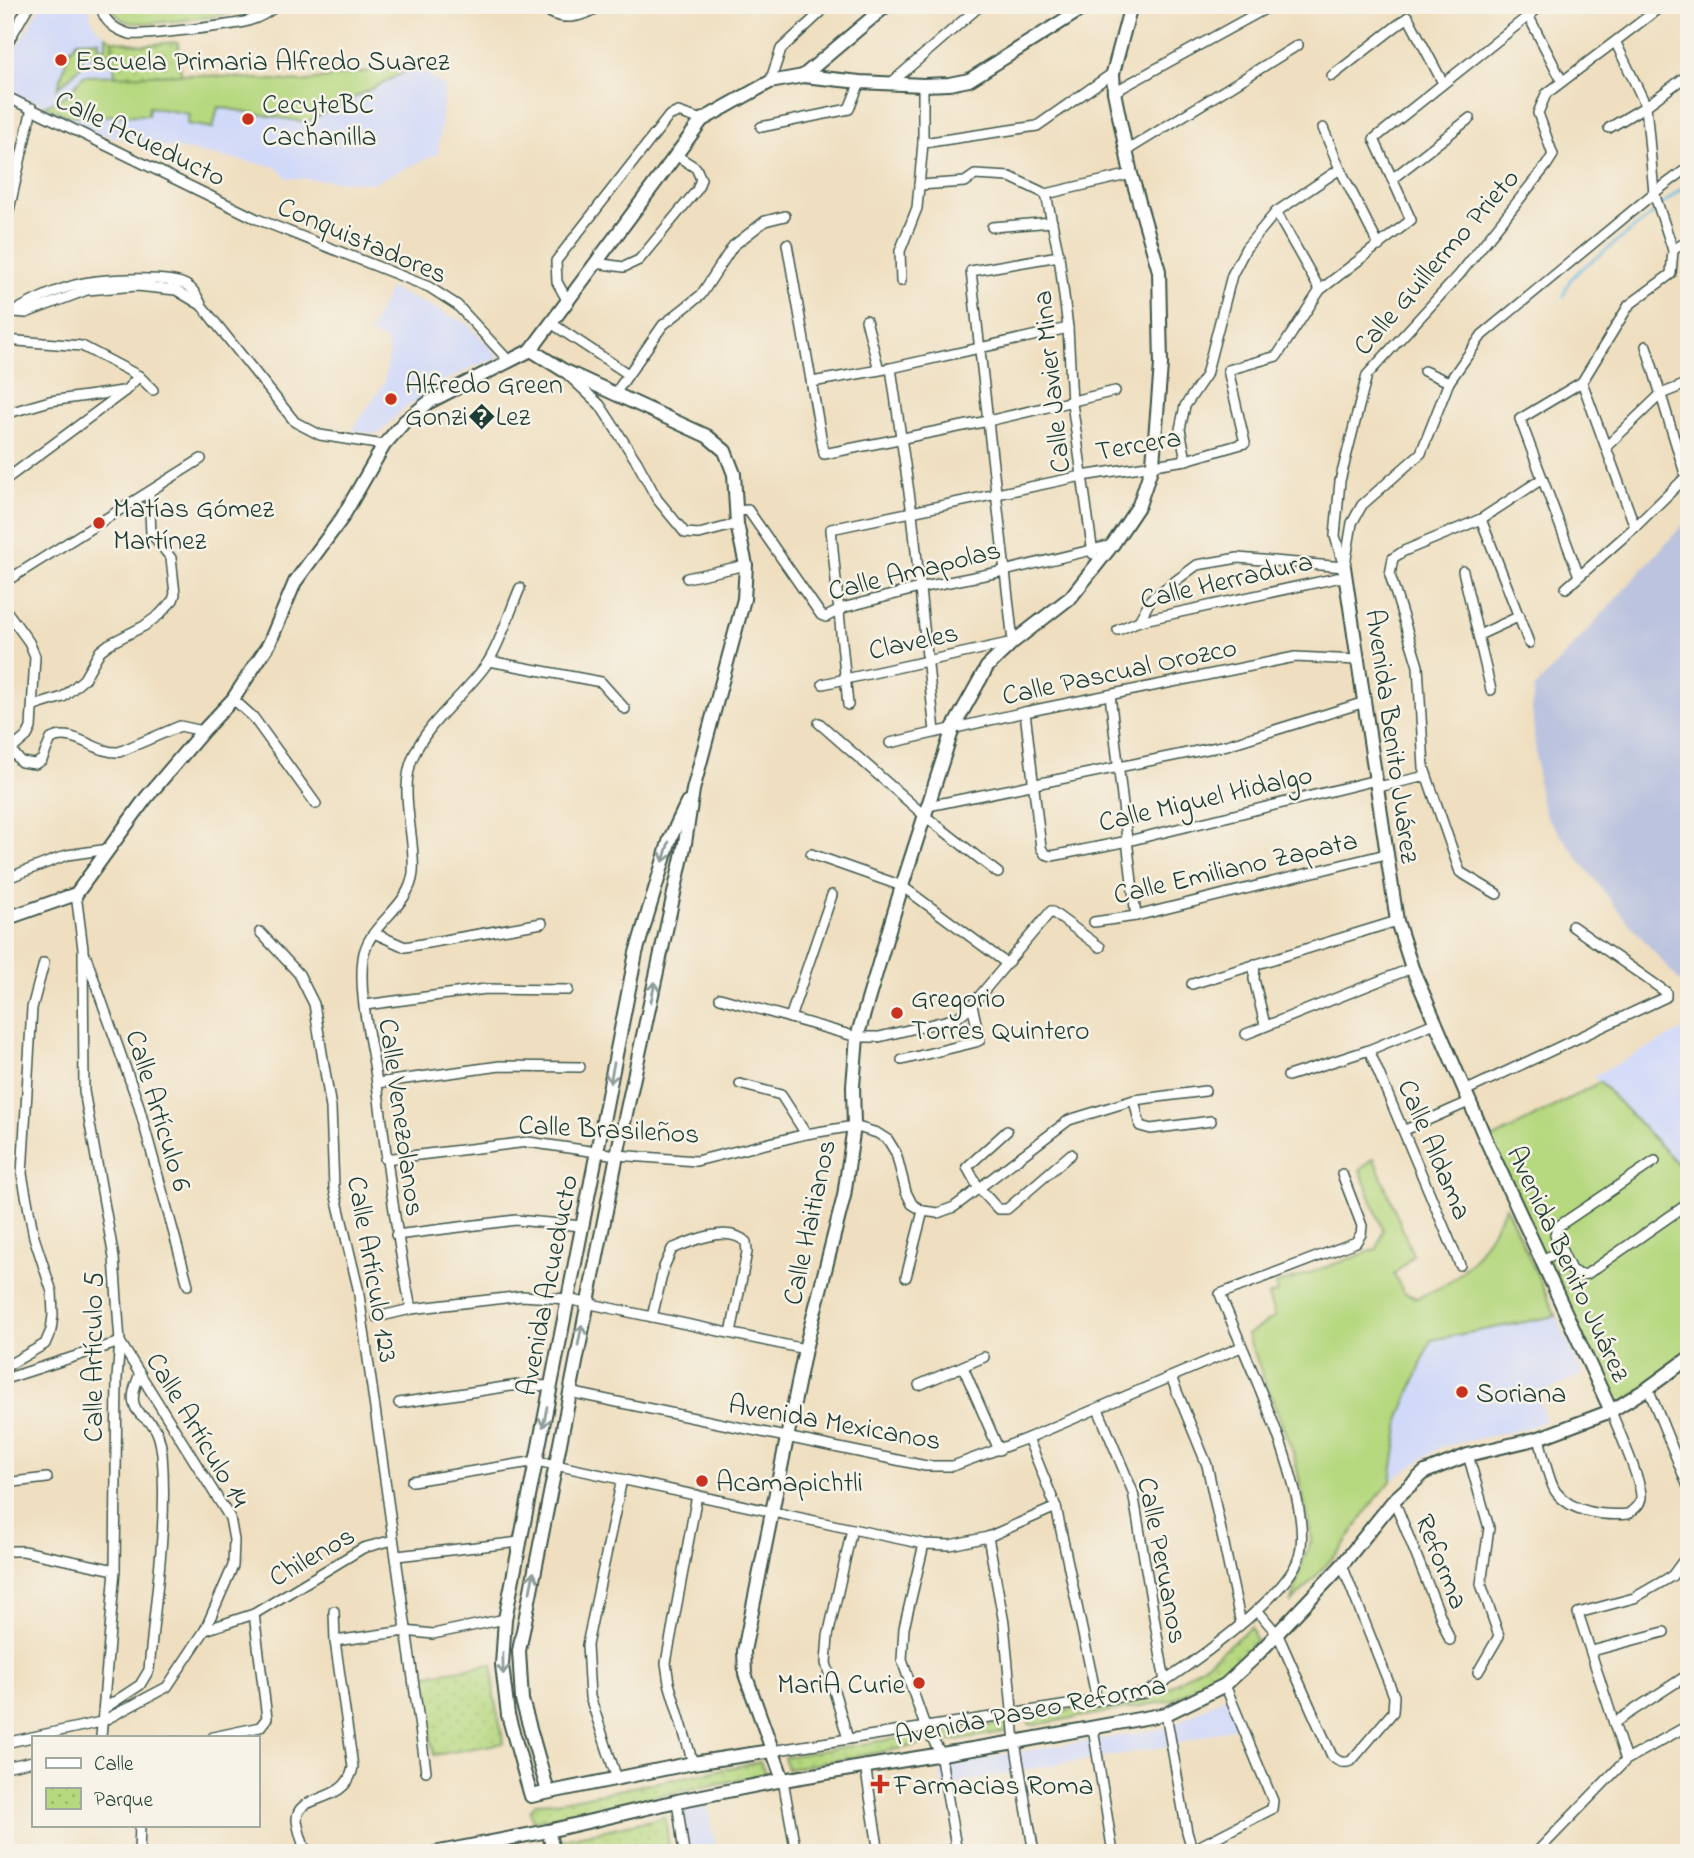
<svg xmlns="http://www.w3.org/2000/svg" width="1694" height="1858" font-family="'Indie Flower',sans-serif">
  <defs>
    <pattern id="park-dots" width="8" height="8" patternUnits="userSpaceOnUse" patternTransform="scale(1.75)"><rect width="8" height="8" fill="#b6d87f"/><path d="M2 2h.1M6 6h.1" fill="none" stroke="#9cba6e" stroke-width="1.8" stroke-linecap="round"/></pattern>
  </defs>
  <rect width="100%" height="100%" fill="#f7f3e8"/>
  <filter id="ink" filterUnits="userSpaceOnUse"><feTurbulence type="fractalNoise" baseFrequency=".0143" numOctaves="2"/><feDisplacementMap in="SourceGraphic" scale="14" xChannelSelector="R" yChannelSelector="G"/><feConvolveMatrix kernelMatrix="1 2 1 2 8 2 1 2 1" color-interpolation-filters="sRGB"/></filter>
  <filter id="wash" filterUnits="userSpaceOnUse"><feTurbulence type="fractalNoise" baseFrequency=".00686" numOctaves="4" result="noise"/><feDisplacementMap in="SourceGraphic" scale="28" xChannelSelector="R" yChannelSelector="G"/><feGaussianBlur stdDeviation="1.57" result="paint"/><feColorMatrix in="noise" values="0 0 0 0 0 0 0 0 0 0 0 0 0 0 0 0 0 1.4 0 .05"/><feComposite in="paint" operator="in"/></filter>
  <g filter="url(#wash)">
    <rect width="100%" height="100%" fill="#efdfc0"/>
    <g fill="#d1d9f9">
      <polygon points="41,5 90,5 91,18 97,28 112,40 115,76 181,74 302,82 413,64 445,87 438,154 372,183 287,178 276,167 77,130 32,108 44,104 5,92 5,67"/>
      <polygon points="390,288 468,324 500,358 475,366 442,383 400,412 379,434 352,431 384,383 389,354 387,345 384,340 369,334"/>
      <polygon points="1689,1027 1689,1176 1593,1076"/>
      <polygon points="1556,1316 1583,1374 1539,1395 1545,1421 1527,1428 1441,1447 1391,1481 1401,1415 1431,1340"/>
      <polygon points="1228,1695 1240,1726 1170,1746 1018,1771 942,1787 940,1765 1167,1728"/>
      <polygon points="705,1795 717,1853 684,1853 677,1801"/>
    </g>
    <polygon fill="#bbc3de" points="1689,518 1689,992 1621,914 1546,816 1539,793 1532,708 1534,689"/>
    <g fill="#b6d87f" stroke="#6a8a5a" stroke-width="2">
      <path d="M201,5H260C245,15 147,26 129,22C122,20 116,16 113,9L193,7Z"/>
      <polygon points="106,36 112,40 113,53 82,55 82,65 58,88 70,48 72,48 77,41 99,40 99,47 106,47"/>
      <polygon points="413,64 416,66 309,121 298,121 218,107 213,128 187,124 189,114 149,107 148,115 68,116 44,106 67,95 83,76 181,74 302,82"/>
      <polygon points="1600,1082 1689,1176 1689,1358 1611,1411 1487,1142"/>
      <path d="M1374,1158L1413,1255L1394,1275L1404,1293L1417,1298C1427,1293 1438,1289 1448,1283C1475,1265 1490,1234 1506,1207L1556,1316L1431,1340L1401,1415L1391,1481L1368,1509L1341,1549L1292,1602L1300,1569L1312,1539L1294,1455L1247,1335L1275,1317L1268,1296L1278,1292L1275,1285L1377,1249L1383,1230L1360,1170Z"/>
    </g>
    <g fill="url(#park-dots)" stroke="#6a8a5a" stroke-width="2">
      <polygon points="112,40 142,45 178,42 181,74 115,76"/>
      <polygon points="1251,1627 1256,1641 1228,1668 1198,1687 1169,1701 1034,1725 1029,1724 1030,1717 1163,1692 1209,1661"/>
      <polygon points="493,1664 494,1697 504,1743 434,1755 420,1676"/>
      <polygon points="1011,1721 1009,1731 944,1742 936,1736"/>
      <polygon points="916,1735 920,1745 787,1769 784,1757"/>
      <polygon points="760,1762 766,1774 533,1821 530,1811 536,1803 557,1802"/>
      <polygon points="665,1817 670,1853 567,1853 563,1839"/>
    </g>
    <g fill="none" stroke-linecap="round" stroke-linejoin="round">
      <g stroke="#67bbe3" stroke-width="2.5">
        <polyline points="1662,205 1689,182"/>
        <polyline points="1563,296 1570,280 1580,270 1658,210"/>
      </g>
    </g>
  </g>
  <g filter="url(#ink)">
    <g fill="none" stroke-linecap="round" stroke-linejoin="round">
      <defs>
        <g id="street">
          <path d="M101,5C103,21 115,30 130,34C140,36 237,25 248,21C258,18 269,12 277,5"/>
          <path d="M541,5C559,24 582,18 602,5"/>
          <polyline points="1529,17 1562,81"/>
          <polyline points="5,47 29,5"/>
          <polyline points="1332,76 1408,17 1443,83"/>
          <polyline points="770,82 781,49 820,13"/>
          <polyline points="891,83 981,5"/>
          <polyline points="1114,92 1272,5"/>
          <polyline points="5,96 257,219 429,287 457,305 510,362"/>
          <polyline points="761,127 849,109 860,82"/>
          <polyline points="1323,128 1340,169 1379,246"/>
          <polyline points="1609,128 1646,106 1689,74"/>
          <polyline points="923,143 1037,126 1113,73"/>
          <polyline points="1126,151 1298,45"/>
          <polyline points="1392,179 1470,118"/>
          <polyline points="919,185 965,182 975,175 1010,177 1046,194 1131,174"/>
          <polyline points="1046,194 1059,256 1068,328 1072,403 1093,554"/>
          <polyline points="1276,212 1320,290"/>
          <polyline points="992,227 1052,222"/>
          <polyline points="5,228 32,108"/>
          <polyline points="787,244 824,454 988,421 1115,391"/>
          <polyline points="1673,250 1689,240"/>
          <polyline points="595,263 624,267 639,260 697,190 701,179 696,168 676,155"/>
          <polyline points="901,281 900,251 917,208 923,143 923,85"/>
          <polyline points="5,299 12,312"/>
          <polyline points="567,300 557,282 556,261 669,116 678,112 702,120"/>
          <polyline points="14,312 26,313 87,290 137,286 176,290 201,305"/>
          <path d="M5,317C27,303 59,288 84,283C105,279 168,275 186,285C194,289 198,298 202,306L295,422L320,435L384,445"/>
          <polyline points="866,320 879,370"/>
          <polyline points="551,323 628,374"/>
          <polyline points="5,340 82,346 139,376 153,390"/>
          <polyline points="1646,346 1686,477"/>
          <polyline points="891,368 912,513 935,732"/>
          <polyline points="1424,371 1449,382"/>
          <polyline points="568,375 600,405 637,462 657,499 685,533 699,534 737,524"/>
          <polyline points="812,382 891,368 1068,328"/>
          <polyline points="1582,382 1635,527"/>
          <polyline points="614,395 663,325 701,295 733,246 765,221 785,216"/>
          <polyline points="5,414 50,401 123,391"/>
          <polyline points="1607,446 1661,394 1689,383"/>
          <polyline points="1186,460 1180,429 1185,406 1206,375 1232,275 1246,248 1276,212 1340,169"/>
          <polyline points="5,480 125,391 139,376"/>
          <polyline points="737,511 748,510 821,615 826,617 846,607 919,588 1004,571 1112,545"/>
          <polyline points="1481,519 1529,643"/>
          <polyline points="1345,565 1352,523 1362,505 1421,453 1449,382 1482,335 1654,193 1689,167"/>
          <polyline points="1344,567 1335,536 1340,481 1367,375 1459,275 1546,166 1553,155 1538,113 1546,94 1663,5"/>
          <polyline points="1463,571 1491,690"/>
          <polyline points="1579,576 1520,419 1582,382 1629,305 1671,274 1673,250 1654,193 1646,106 1616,43"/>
          <polyline points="687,578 746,565"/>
          <polyline points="5,582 201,459"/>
          <polyline points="1566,588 1635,527 1689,474"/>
          <polyline points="5,609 29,642 35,656 31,728 27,736 5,755"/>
          <polyline points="1139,621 1151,599 1197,565 1238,558 1344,567"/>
          <polyline points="1118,630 1139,621 1346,576"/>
          <polyline points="1479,635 1520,616"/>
          <polyline points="489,661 601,682 625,709"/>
          <polyline points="823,684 1013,642 971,271 1059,256"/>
          <polyline points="1110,695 1136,916"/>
          <polyline points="233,699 253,717 316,804"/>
          <polyline points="848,705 831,529 1082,476 1186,460 1245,443 1228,370 1277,356 1320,290 1411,220 1374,139 1542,5"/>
          <polyline points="34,706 63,697 84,679 100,651 109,644 144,626 159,615 173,600 175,594 171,558 151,533 149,493"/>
          <polyline points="1025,712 1041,848 1045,854 1052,856 1128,841 1376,780"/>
          <polyline points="819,723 925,816 998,873"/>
          <polyline points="890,743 1025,712 1295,657 1358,660"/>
          <path d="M12,751L21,762L35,764L42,760L51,739C72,727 96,754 119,752L180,726L203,731"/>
          <polyline points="1378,787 1426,776"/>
          <polyline points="928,806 1227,745 1365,702"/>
          <polyline points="811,854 902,886 1006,963"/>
          <polyline points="5,879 67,855 109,849"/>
          <polyline points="76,894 83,949 84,1091 114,1258 120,1342 117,1378 115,1570 101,1737"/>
          <polyline points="1497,894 1460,872 1424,768 1418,666 1390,575 1393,558 1404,551 1481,519 1542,479"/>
          <polyline points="1094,922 1136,916 1386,854"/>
          <polyline points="260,932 299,974 314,1004 331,1108 334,1188 358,1288 426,1771"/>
          <polyline points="374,933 405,947 542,923"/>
          <polyline points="86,957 138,1103 188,1285"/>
          <polyline points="1255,964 1254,979 1265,1025"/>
          <polyline points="1192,984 1397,921"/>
          <polyline points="720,998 857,1037 879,1037 957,1018 972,1005 1051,911 1100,947"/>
          <polyline points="365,1005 486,989 568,990"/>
          <polyline points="790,1018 832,895"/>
          <polyline points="1246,1034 1412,968"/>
          <polyline points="1369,1050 1460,1265"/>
          <polyline points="902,1060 976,1042 980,1040 972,1005"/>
          <polyline points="1288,1076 1369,1050 1437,1022"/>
          <polyline points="377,1083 500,1066 580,1067"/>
          <polyline points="740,1084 781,1095 806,1134"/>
          <polyline points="1467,1090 1666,997 1666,992 1572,926"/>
          <polyline points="1134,1100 1140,1126 1151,1129 1211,1121"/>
          <polyline points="1405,1130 1471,1101"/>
          <polyline points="1007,1131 967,1167 978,1187 998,1209 1007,1209 1071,1154"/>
          <polyline points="385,1159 528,1142 617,1155 696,1161 806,1134 854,1126 877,1133 888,1140 896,1153 906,1192 912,1204 923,1211 938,1213 954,1207 1069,1120 1134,1100 1205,1091"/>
          <polyline points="396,1235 516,1220 582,1226"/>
          <polyline points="1562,1251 1571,1270 1580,1275 1587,1274 1689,1203"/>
          <polyline points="1541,1260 1562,1251 1555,1235 1557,1227 1655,1161"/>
          <polyline points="906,1277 923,1211"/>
          <path d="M411,1309C396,1235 387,1160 377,1084C372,1043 358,999 363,958C368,923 409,909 413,873C416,836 398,792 413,757C429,719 466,695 488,662C501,641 510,611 520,588"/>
          <polyline points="377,1317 411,1309 522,1296 567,1299 805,1349"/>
          <path d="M652,1317L664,1267L672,1249C693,1240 728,1225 746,1242L747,1252L731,1333"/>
          <polyline points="5,1367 45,1344 51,1330 53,1315 52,1292 34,1237 22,1174 32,1008 44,963"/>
          <polyline points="963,1367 999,1450"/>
          <polyline points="1171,1377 1207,1465 1241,1624"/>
          <polyline points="5,1379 120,1342"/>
          <polyline points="919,1385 984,1357"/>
          <polyline points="1648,1388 1689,1489"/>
          <polyline points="569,1392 926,1466 953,1466 1028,1438 1241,1347"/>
          <polyline points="399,1403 518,1385 551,1386"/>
          <polyline points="1098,1409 1133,1492 1165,1682"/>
          <polyline points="1028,1438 1056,1507 1097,1700"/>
          <path d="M1539,1438C1543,1452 1548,1481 1556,1492C1572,1513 1604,1516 1628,1514C1633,1510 1641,1505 1641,1497C1642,1482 1617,1427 1611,1411"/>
          <polyline points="1468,1455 1489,1528 1481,1584 1499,1636 1478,1672"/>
          <polyline points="412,1481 537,1461 852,1529 924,1544 950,1545 988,1537 1056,1507"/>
          <polyline points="5,1483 47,1478"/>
          <polyline points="1394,1500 1450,1640"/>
          <polyline points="988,1537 1004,1623 1015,1742 1034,1853"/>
          <polyline points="924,1544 904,1628 902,1660 925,1726 940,1752 957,1853"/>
          <polyline points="5,1551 23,1551 115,1570"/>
          <polyline points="397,1556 520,1542"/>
          <path d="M1257,1610L1278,1635L1332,1756C1338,1762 1343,1764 1351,1761L1393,1712L1394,1696L1342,1565"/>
          <polyline points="205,1630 254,1614 363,1548 393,1540"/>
          <polyline points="335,1641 405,1631 433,1634 505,1619"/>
          <polyline points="1592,1651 1664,1632"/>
          <path d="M105,1708L140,1685L149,1670C155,1599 168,1525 162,1454C161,1444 159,1432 152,1424C145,1418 137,1414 134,1404C131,1394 137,1382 140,1373"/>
          <polyline points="1166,1714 1187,1832 1193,1852"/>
          <polyline points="1614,1723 1689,1674"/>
          <polyline points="1093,1728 1113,1853"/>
          <polyline points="213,1737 260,1727 267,1718 254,1614"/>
          <polyline points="848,1739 826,1663 828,1636 852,1529"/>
          <polyline points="5,1743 101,1722 167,1687 205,1630 233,1566 234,1540 230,1518 120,1342"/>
          <path d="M771,1751L1145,1693C1183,1672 1287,1597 1299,1557C1316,1499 1243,1353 1220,1294L1356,1242L1361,1234L1362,1226L1342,1174"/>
          <polyline points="1626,1760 1578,1613 1634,1598 1672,1576 1689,1553"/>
          <polyline points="693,1763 669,1683 666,1663 697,1495"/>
          <polyline points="865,1765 879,1853"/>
          <polyline points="5,1767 33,1761"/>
          <polyline points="617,1779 590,1697 587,1645 622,1479"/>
          <polyline points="783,1780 796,1853"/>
          <polyline points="677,1801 684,1853"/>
          <polyline points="1192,1850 1272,1809 1273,1801 1225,1685"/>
          <polyline points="139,1853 140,1825"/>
          <path d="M306,1853C303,1843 298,1831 297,1820C296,1792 346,1806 353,1767L335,1641L334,1611"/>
          <polyline points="1536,1853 1626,1760 1689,1725"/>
        </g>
        <g id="secondary">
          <polyline points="803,76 887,5"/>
          <polyline points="531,350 563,370 707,436 725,451 734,474 737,524 746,565 744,599 693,790 685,843 617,1155 519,1651 522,1700 548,1792"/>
          <polyline points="1344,567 1397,921 1412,968 1487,1142 1611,1411"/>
          <polyline points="687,803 670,839 636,953 505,1619 502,1665 508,1715 531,1796 693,1763 771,1751"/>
          <polyline points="5,919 76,894 146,798 203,731 233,699 269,644 295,582 342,518 384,445 405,421 429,402 531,350 702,120 770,82 803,76 860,82 923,85 949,84 969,80 1088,5"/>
          <polyline points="783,1780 745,1674 744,1651 805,1349 844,1196 854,1126 853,1086 857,1037 902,886 953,728 987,667 1013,642 1071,597 1113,544 1139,505 1153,463 1161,365 1159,271 1131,174 1114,92 1113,73 1131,5"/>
          <polyline points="548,1831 554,1853"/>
          <polyline points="434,1853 548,1831 677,1801 783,1780 1015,1742 1166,1714 1225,1685 1255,1657 1342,1565 1394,1500 1425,1472 1468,1455 1539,1438 1611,1411 1648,1388 1689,1358"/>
        </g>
      </defs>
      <use href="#street" stroke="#3e5549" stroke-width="12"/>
      <use href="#secondary" stroke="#3e5549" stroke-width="16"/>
      <use href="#street" stroke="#fff" stroke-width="9"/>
      <use href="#secondary" stroke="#fff" stroke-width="12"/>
    </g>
    <defs><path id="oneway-shaft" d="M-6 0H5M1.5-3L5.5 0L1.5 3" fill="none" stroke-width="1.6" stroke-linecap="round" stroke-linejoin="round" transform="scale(1.75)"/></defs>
    <g stroke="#8f9e9a">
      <use href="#oneway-shaft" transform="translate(666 852) rotate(106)"/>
      <use href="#oneway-shaft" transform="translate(653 992) rotate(-78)"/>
      <use href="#oneway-shaft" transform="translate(612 1073) rotate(101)"/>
      <use href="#oneway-shaft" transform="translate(580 1335) rotate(-79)"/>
      <use href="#oneway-shaft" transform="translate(545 1417) rotate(101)"/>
      <use href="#oneway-shaft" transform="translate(532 1582) rotate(-79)"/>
      <use href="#oneway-shaft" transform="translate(503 1664) rotate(89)"/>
    </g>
  </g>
  <g fill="#c8321e" stroke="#f7f3e8" stroke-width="2.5">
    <circle cx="61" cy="60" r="7"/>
    <circle cx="248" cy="119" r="7"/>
    <circle cx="391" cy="399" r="7"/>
    <circle cx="99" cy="523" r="7"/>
    <circle cx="897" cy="1013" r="7"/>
    <circle cx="1462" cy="1392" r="7"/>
    <circle cx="702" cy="1481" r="7"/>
    <circle cx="919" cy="1683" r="7"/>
    <path d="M876.5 1773.5h7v7h7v7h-7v7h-7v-7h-7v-7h7z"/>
  </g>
  <g text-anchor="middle" stroke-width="5" stroke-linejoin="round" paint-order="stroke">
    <g font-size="28" fill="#1f3d34" stroke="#f7f3e8" text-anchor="start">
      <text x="75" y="70">Escuela Primaria Alfredo Suarez</text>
      <text x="262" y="113">CecyteBC<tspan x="262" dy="32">Cachanilla</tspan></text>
      <text x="405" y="393">Alfredo Green<tspan x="405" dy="32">Gonzi�Lez</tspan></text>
      <text x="113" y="517">Matías Gómez<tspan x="113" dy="32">Martínez</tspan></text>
      <text x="911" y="1007">Gregorio<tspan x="911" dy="32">Torres Quintero</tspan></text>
      <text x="1476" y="1402">Soriana</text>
      <text x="716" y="1491">Acamapichtli</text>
      <text x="905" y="1693" text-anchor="end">MariA Curie</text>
      <text x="894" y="1794">Farmacias Roma</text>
    </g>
    <g font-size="28" fill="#1f3d34" stroke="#f7f3e8">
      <text transform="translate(141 137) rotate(26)" y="10">Calle Acueducto</text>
      <text transform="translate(363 239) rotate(23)" y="10">Conquistadores</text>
      <text transform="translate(1435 261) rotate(-49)" y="10">Calle Guillermo Prieto</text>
      <text transform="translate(1050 382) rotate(-96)" y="10">Calle Javier Mina</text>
      <text transform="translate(1138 443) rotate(-10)" y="10">Tercera</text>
      <text transform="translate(914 569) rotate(-14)" y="10">Calle Amapolas</text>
      <text transform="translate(1226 579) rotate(-13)" y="10">Calle Herradura</text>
      <text transform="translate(913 640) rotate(-12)" y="10">Claveles</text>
      <text transform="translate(1119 670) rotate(-12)" y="10">Calle Pascual Orozco</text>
      <text transform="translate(1394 736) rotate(82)" y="10">Avenida Benito Juárez</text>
      <text transform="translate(1205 797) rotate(-13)" y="10">Calle Miguel Hidalgo</text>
      <text transform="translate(1235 866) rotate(-13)" y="10">Calle Emiliano Zapata</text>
      <text transform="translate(160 1110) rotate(73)" y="10">Calle Artículo 6</text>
      <text transform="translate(403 1117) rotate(82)" y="10">Calle Venezolanos</text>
      <text transform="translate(609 1128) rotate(3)" y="10">Calle Brasileños</text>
      <text transform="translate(1436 1149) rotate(67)" y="10">Calle Aldama</text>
      <text transform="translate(808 1222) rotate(-78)" y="10">Calle Haitianos</text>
      <text transform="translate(1570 1263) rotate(65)" y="10">Avenida Benito Juárez</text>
      <text transform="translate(374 1269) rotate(80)" y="10">Calle Artículo 123</text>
      <text transform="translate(546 1285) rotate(-79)" y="10">Avenida Acueducto</text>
      <text transform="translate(92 1357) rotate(-90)" y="10">Calle Artículo 5</text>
      <text transform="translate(835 1421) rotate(10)" y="10">Avenida Mexicanos</text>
      <text transform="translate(199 1429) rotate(59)" y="10">Calle Artículo 14</text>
      <text transform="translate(311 1555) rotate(-30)" y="10">Chilenos</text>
      <text transform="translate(1164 1560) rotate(79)" y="10">Calle Peruanos</text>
      <text transform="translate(1443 1561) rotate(68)" y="10">Reforma</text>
      <text transform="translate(1030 1709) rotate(-11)" y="10">Avenida Paseo Reforma</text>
    </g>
  </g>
  <rect width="1694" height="1858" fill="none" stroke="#f7f3e8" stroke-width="28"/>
  <rect x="32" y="1736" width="228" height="91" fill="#f7f3e8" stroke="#a1aaa0" stroke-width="2"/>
  <rect x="46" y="1758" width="35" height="10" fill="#ffffff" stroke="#a1aaa0" stroke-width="2"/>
  <text x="94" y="1770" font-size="21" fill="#1f3d34">Calle</text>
  <rect x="46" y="1788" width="35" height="21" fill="url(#park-dots)" stroke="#a1aaa0" stroke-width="2"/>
  <text x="94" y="1806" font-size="21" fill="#1f3d34">Parque</text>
</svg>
